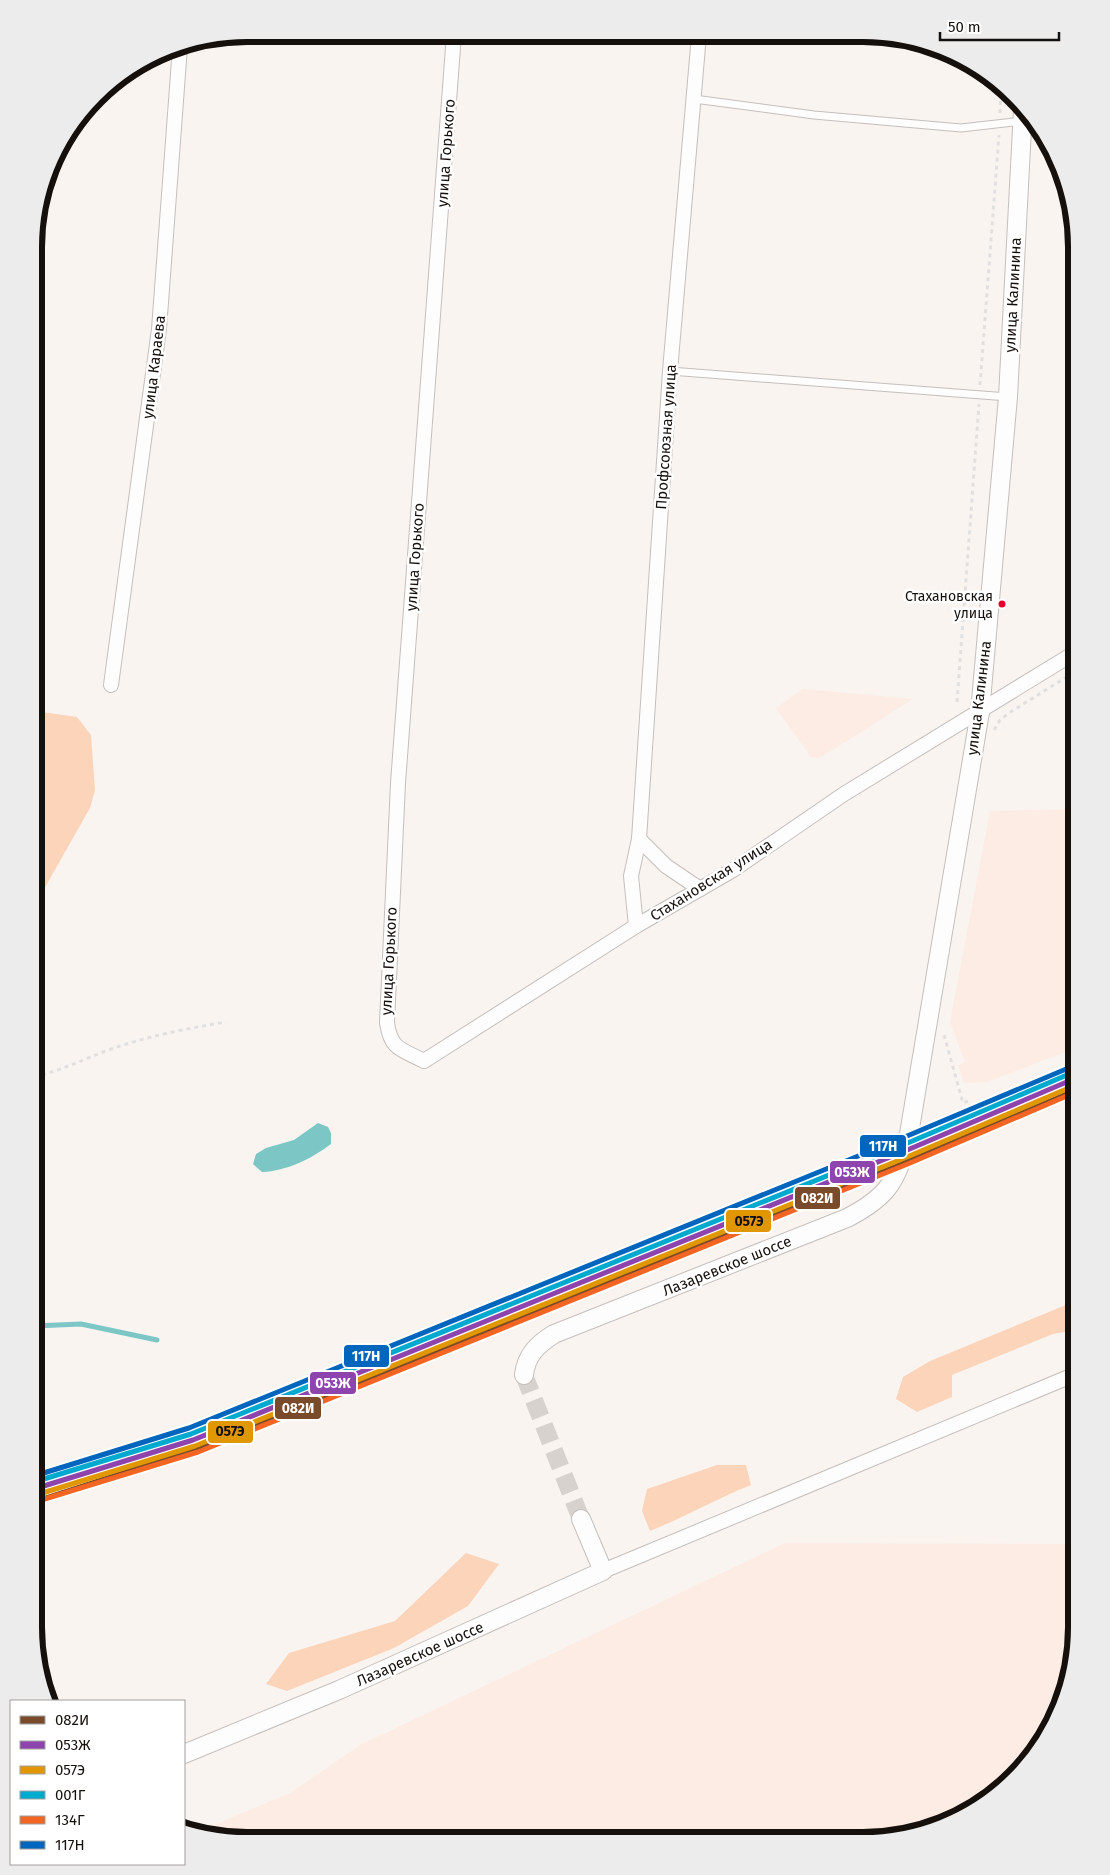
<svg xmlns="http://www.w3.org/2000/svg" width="1110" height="1875" font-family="'Fira Sans',sans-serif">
  <rect width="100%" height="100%" fill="#faf4f1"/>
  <g fill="#fcece3">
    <polygon points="803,689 913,699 820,758 811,757 776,708"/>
    <polygon points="1076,809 1076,1048 987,1082 964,1083 958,1065 965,1062 950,1022 990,811"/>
    <polygon points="785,1543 1076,1544 1076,1642 1065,1696 1032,1757 992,1797 944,1825 863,1841 220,1839 195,1833 290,1793 360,1745"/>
  </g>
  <g fill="#fcd4b9">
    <polygon points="35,711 77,717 91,735 95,790 90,808 35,905"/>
    <polygon points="1073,1302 1076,1303 1076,1330 1053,1334 952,1375 952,1397 917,1412 896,1399 903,1377 930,1361"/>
    <path d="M717,1465H746L751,1485C716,1499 685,1517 650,1531L642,1511L647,1489Z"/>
    <polygon points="466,1553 499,1564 468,1606 394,1648 287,1691 266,1684 289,1653 395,1621"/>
  </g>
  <path fill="#7cc6c6" d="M318,1123L328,1127L331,1133V1144C311,1159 287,1171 262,1172L253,1164L256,1154L266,1148L294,1140Z"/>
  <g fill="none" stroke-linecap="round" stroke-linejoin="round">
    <polyline stroke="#7cc6c6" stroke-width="5" points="34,1326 81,1324 157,1340"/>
    <polyline stroke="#d8d2cf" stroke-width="18" stroke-dasharray="18 9" stroke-linecap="butt" points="524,1375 581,1519"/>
    <defs>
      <g id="service">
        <polyline points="694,99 814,115 961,128 1022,121"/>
        <polyline points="670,371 1008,397"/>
      </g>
      <g id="minor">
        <path d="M454,34L398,783L387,1023C391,1050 401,1049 424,1061L636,926L733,870L844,794L1076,652"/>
        <polyline points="111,685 159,329 180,47"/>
        <polyline points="639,839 666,866 700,889"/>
        <polyline points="636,926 631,876 639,839 670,371 699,35"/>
        <polyline points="603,1571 1076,1374"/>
      </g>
      <g id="tertiary">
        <path d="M524,1375C526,1355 538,1344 554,1334L847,1218C890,1196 897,1180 909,1134L980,712L1008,397L1023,109"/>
        <polyline points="184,1754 339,1690 603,1571 581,1519"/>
      </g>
    </defs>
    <use href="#service" stroke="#c5bfbc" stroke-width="9"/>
    <use href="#minor" stroke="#c5bfbc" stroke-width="16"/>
    <use href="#tertiary" stroke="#c5bfbc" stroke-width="20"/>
    <g stroke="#e2e0df" stroke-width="3" stroke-dasharray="4 4" stroke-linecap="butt">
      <polyline points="1000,113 1001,87"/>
      <polyline points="980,385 999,135"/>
      <polyline points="957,702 979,404"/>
      <polyline points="994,730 1000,720 1009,713 1076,671"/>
      <polyline points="944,1035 963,1103 971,1100"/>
      <path d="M34,1077C59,1071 80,1061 103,1052C143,1037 184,1029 226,1022"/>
    </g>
    <use href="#service" stroke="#fefdfd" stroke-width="7"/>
    <use href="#minor" stroke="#fefdfd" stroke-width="14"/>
    <use href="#tertiary" stroke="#fefdfd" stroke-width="18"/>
    <defs>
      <polyline id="rail-1" points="34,1502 197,1449 899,1165 1076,1090"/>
      <polyline id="rail-2" points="34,1489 193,1440 905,1151 1076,1078"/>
      <polyline id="rail-3" points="36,1495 195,1446 907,1157 1076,1085"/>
      <polyline id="rail-4" points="34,1482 191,1434 903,1145 1074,1072"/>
      <polyline id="rail-5" points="38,1501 198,1452 910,1163 1076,1092"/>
      <polyline id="rail-6" points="34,1476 189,1428 900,1139 1071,1067"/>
    </defs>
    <use href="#rail-1" stroke="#fff" stroke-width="9"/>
    <use href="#rail-2" stroke="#fff" stroke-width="9"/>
    <use href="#rail-3" stroke="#fff" stroke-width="9"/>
    <use href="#rail-4" stroke="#fff" stroke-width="9"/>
    <use href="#rail-5" stroke="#fff" stroke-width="9"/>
    <use href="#rail-6" stroke="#fff" stroke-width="9"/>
    <use href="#rail-1" stroke="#7a4b2a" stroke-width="5"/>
    <use href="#rail-2" stroke="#8e44ad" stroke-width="5"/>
    <use href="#rail-3" stroke="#e09701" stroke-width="5"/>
    <use href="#rail-4" stroke="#00a9ce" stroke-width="5"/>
    <use href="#rail-5" stroke="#f26522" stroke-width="5"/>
    <use href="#rail-6" stroke="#0065bd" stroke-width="5"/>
  </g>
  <circle fill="#e4002b" stroke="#fff" stroke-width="2" cx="1002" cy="604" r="4.5"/>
  <g text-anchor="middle" stroke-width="5" stroke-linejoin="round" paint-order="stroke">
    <g font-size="14" fill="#16100d" stroke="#fff" text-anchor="end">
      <text x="993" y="601">Стахановская<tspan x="993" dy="17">улица</tspan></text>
    </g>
    <g font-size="15" fill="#16100d" stroke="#fff">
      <text transform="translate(446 153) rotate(-86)" y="5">улица Горького</text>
      <text transform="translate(1013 295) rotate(-87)" y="5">улица Калинина</text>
      <text transform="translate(154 367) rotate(-83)" y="5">улица Караева</text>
      <text transform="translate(666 437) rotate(-86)" y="5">Профсоюзная улица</text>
      <text transform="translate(415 557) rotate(-86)" y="5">улица Горького</text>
      <text transform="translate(979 698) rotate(-83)" y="5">улица Калинина</text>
      <text transform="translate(711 880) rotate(-32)" y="5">Стахановская улица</text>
      <text transform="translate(389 961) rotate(-87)" y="5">улица Горького</text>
      <text transform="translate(727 1266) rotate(-22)" y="5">Лазаревское шоссе</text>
      <text transform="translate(420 1654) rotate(-24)" y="5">Лазаревское шоссе</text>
    </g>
  </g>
  <path d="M0 0H1110V1875H0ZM247 42H863A205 205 0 0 1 1068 247V1627A205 205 0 0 1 863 1832H247A205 205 0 0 1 42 1627V247A205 205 0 0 1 247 42Z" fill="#ececec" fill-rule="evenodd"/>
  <path fill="none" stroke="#16100d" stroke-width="6" d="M247 42H863A205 205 0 0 1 1068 247V1627A205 205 0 0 1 863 1832H247A205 205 0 0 1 42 1627V247A205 205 0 0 1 247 42Z"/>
  <g stroke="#fff" stroke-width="2">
    <rect x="859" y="1134" width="48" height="24" rx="5" fill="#0065bd"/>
    <rect x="829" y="1160" width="47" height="24" rx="5" fill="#8e44ad"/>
    <rect x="794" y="1186" width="47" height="24" rx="5" fill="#7a4b2a"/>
    <rect x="725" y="1209" width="47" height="24" rx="5" fill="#e09701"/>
    <rect x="343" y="1344" width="47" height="24" rx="5" fill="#0065bd"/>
    <rect x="309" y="1371" width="48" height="24" rx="5" fill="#8e44ad"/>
    <rect x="274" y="1396" width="48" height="24" rx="5" fill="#7a4b2a"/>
    <rect x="207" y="1420" width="47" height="24" rx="5" fill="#e09701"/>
  </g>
  <g font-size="14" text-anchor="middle" font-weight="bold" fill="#fff">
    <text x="883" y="1151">117Н</text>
    <text x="852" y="1177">053Ж</text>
    <text x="817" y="1203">082И</text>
    <text x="366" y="1361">117Н</text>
    <text x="333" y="1388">053Ж</text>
    <text x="298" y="1413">082И</text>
  </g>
  <g font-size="14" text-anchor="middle" font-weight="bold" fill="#111">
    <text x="749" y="1226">057Э</text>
    <text x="230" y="1436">057Э</text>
  </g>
  <rect x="10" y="1700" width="175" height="165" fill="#ffffff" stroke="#a29f9e"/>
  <rect x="20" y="1716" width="25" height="8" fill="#7a4b2a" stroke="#a29f9e"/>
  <text x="55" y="1725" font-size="15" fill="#16100d">082И</text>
  <rect x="20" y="1741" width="25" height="8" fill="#8e44ad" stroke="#a29f9e"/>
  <text x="55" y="1750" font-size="15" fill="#16100d">053Ж</text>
  <rect x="20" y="1766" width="25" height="8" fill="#e09701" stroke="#a29f9e"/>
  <text x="55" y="1775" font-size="15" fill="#16100d">057Э</text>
  <rect x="20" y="1791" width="25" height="8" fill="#00a9ce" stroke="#a29f9e"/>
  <text x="55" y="1800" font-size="15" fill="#16100d">001Г</text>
  <rect x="20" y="1816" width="25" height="8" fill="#f26522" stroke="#a29f9e"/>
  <text x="55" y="1825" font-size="15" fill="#16100d">134Г</text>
  <rect x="20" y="1841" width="25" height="8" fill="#0065bd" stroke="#a29f9e"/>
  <text x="55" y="1850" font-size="15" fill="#16100d">117Н</text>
  <path d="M940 32v8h119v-8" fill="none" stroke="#16100d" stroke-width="2.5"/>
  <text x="948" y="32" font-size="15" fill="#16100d" stroke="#ffffff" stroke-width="4" paint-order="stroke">50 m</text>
</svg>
